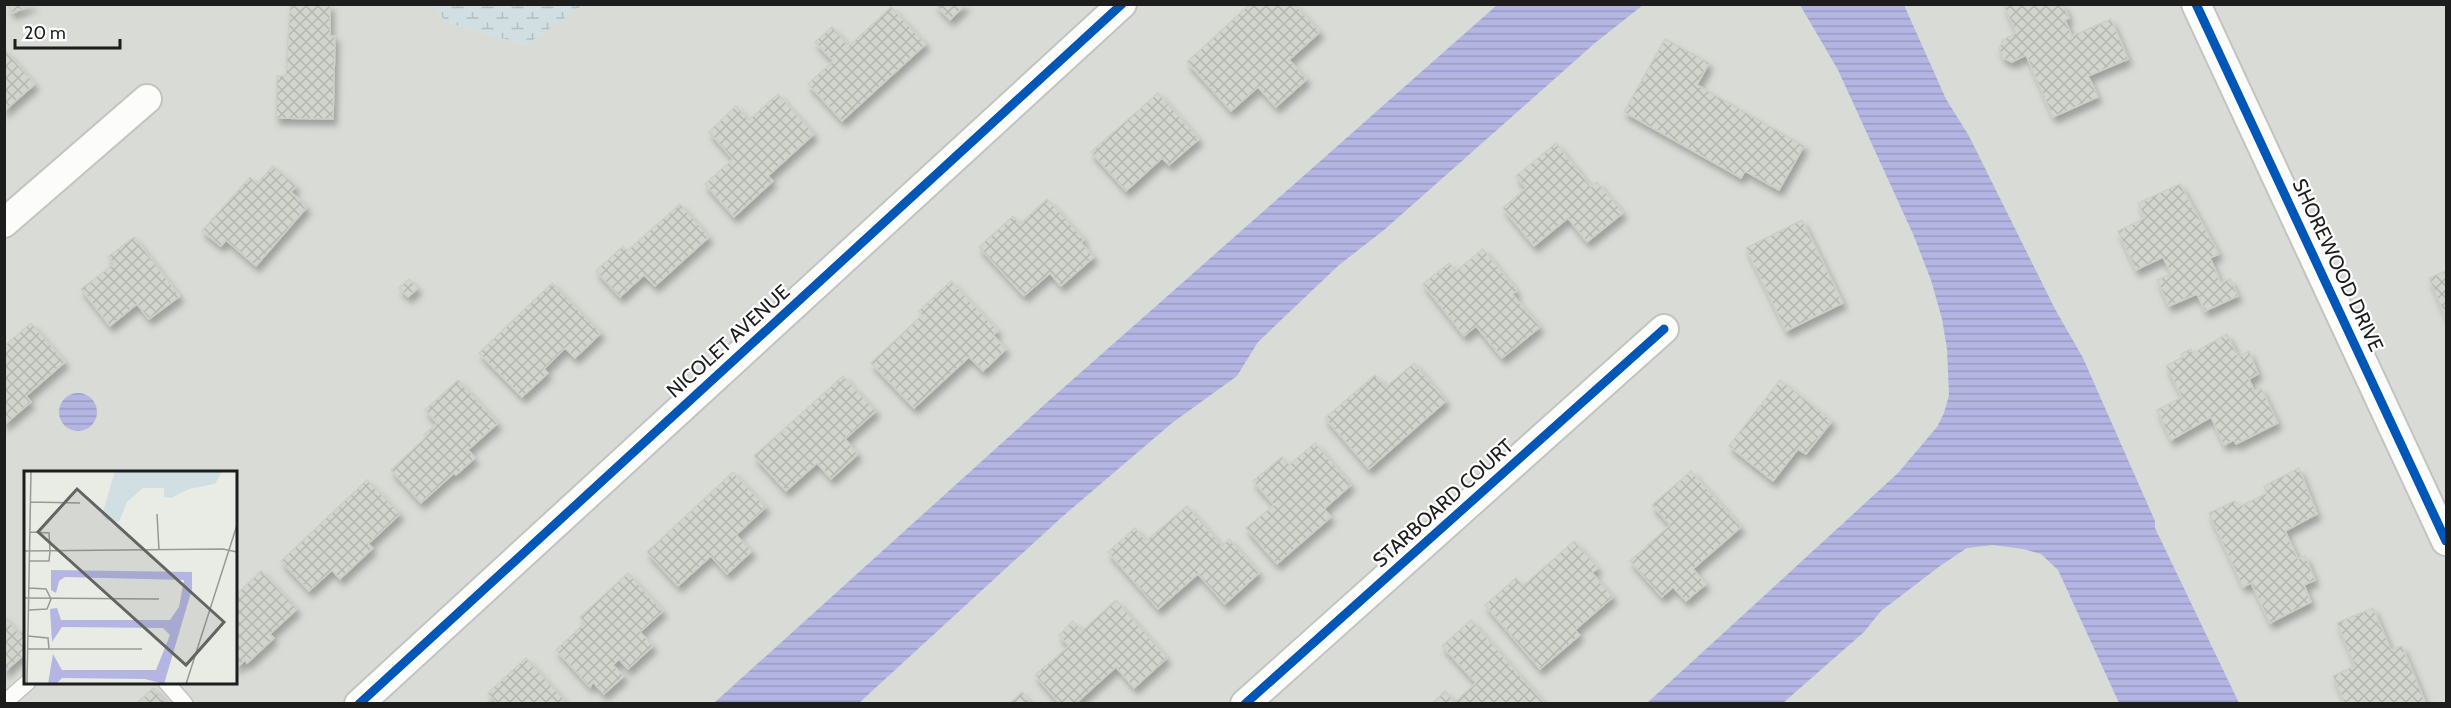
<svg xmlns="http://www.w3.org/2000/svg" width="2451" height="708" font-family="Cabin,sans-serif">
  <defs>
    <pattern id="wetland-marsh" width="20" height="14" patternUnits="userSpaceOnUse" patternTransform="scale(1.5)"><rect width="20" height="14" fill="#d1dfe2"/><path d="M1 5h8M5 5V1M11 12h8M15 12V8" fill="none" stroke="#b3bfc1"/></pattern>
    <pattern id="water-rules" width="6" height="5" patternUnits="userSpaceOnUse" patternTransform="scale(1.5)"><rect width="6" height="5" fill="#b4b5e3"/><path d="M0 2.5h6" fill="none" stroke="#9a9bc2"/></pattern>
    <pattern id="building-cross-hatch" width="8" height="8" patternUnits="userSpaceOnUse" patternTransform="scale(1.5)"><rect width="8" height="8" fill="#d2d4ce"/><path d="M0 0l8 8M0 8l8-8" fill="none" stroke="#b4b6b0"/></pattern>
    <filter id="shadow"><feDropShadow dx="3.5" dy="6" stdDeviation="3" flood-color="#0004"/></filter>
  </defs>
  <rect width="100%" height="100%" fill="#e9ece5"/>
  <path fill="#d9dbd7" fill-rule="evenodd" d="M583,4L2446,5V703H5L4,5H435L445,22L526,45ZM26,472H236V682H26Z"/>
  <polygon fill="url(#wetland-marsh)" points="435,5 583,5 526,45 445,22"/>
  <g fill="url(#water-rules)">
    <polygon points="1497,5 1643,5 1595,43 1384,230 1339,265 1258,342 1237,376 1172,423 1062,517 859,703 714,703 1044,405"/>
    <polygon points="1800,5 1904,5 1946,99 1969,136 2055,309 2083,358 2155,521 2155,528 2239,703 2119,703 2058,570 2041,554 2023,549 1993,545 1967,548 1940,566 1881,611 1864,632 1783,703 1647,703 1898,473 1937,427 1944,413 1949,395 1947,349 1942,319 1931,280 1913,234 1838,70"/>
    <circle cx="78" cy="412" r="19"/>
  </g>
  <g fill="url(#building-cross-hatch)" stroke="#cccfc6" stroke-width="1.5" filter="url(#shadow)">
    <polygon points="8,4 34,4 12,13"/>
    <polygon points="935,4 966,4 950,20"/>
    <polygon points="1250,4 1294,4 1320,32 1289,60 1307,79 1276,107 1258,87 1231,111 1187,62"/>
    <polygon points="2063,4 2069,18 2065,20 2072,36 2111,19 2128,59 2088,76 2098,97 2053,117 2026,55 2012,62 2003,58 1999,49 2003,40 2016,33 2004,5"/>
    <polygon points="290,5 330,5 330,36 335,36 333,119 276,118 277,76 286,76"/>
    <polygon points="891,7 926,44 842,121 808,84 833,61 815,42 832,27 849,46"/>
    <polygon points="1665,39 1709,63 1697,85 1804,146 1779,190 1745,171 1741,178 1624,112"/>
    <polygon points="4,49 35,84 4,111"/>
    <polygon points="1158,93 1199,139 1169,165 1162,158 1126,191 1091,152"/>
    <polygon points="778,94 814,134 768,176 773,181 734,217 705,184 733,159 709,132 736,106 749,120"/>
    <polygon points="1556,143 1591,187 1597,182 1623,213 1587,242 1568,218 1534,246 1503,208 1526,188 1516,176"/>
    <polygon points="273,166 296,186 291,192 307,207 256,266 226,240 221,246 202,231 250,177 257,184"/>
    <polygon points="2180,184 2219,254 2210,258 2221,283 2230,279 2238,296 2205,311 2197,294 2169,306 2157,280 2171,274 2163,257 2136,270 2118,231 2145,218 2138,203"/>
    <polygon points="1047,199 1084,239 1081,243 1094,257 1061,286 1050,273 1024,296 979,247 1013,216 1020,224"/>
    <polygon points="680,204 709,237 655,286 644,275 620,297 596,271 623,246 627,251"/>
    <polygon points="1802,220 1843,303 1786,331 1746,248"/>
    <polygon points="134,237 180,296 149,319 137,304 110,326 81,289 114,264 108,257"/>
    <polygon points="1483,249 1517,291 1512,294 1540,327 1502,358 1476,326 1464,336 1423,284 1449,263 1456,271"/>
    <polygon points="2446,271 2446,318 2429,278"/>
    <polygon points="409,279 418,288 408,297 399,288"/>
    <polygon points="951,281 998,331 993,335 1006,349 983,371 969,357 914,408 871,363 922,315 919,311"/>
    <polygon points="552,283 601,333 575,358 565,348 544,369 548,373 522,397 479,353"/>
    <polygon points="31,323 65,362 26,396 31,402 4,425 4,346"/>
    <polygon points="2227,334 2238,357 2249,351 2258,374 2249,379 2254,391 2261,388 2278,423 2236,444 2234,440 2224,445 2211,417 2171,440 2157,410 2182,397 2166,366 2183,357 2181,354 2191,349 2193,353"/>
    <polygon points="1414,363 1446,401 1369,469 1325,418 1375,375 1386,387"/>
    <polygon points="843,376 876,411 845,439 858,454 831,479 817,463 786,491 754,456"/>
    <polygon points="458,380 498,423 468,450 475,458 456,475 454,473 421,503 391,470 426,437 424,435 437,423 425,410"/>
    <polygon points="1780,380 1832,421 1806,454 1798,449 1773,481 1729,446"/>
    <polygon points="1315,443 1351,485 1324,509 1331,517 1277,564 1246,528 1274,505 1253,481 1282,457 1289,465"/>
    <polygon points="2299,468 2317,514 2285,531 2298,559 2305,556 2315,580 2304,585 2311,602 2270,623 2251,583 2243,587 2209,513 2234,501 2241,506 2267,493 2264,486"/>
    <polygon points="1691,471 1741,527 1693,569 1706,584 1686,601 1673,587 1662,597 1630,561 1670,525 1652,505"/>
    <polygon points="733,472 766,507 736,535 752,551 727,574 711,556 678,586 647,552"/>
    <polygon points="367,480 400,514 368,544 373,548 340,579 332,570 309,591 281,561"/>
    <polygon points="1187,506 1222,546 1229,539 1259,573 1225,604 1198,574 1158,609 1108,552 1135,528 1146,541"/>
    <polygon points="1574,541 1598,568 1592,573 1613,597 1575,630 1580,635 1540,669 1485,605 1516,578 1523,586"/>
    <polygon points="261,571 297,609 270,634 274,638 247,663 245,660 236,668 236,595"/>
    <polygon points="628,573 663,611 640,632 653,646 628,669 619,659 613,665 624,676 604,694 593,682 590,687 556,650 585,623 580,617"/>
    <polygon points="1116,600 1167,658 1134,688 1116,667 1075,704 1060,704 1035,675 1069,646 1059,635 1073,621 1082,631"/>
    <polygon points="2373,608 2391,650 2402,646 2426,704 2345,704 2333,676 2355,666 2337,623"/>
    <polygon points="4,616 19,633 22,631 26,635 26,653 4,672"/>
    <polygon points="1471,620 1545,704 1432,704 1445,691 1455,702 1476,683 1442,646"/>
    <polygon points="526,658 568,704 498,704 488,693"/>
    <polygon points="153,688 167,704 136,704"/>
    <polygon points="1022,692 1031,704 1009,704"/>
  </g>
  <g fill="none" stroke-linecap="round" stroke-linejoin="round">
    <defs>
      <g id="lane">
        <polyline points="166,682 185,704"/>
        <polyline points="4,703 28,682"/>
      </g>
      <g id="street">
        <polyline points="2196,4 2446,541"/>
        <polyline points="4,223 147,99"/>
        <polyline points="359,704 1122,4"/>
        <polyline points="1245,704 1664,329"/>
      </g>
    </defs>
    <use href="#lane" stroke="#c3c4c1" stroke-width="18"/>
    <use href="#street" stroke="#c3c4c1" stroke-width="32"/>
    <use href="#lane" stroke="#fcfcfb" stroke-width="15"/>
    <use href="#street" stroke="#fcfcfb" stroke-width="28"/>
    <defs>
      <g id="cycleway">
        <polyline points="2196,4 2446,541"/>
        <polyline points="359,704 1122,4"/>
        <polyline points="1245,704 1664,329"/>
      </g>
    </defs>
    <use href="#cycleway" stroke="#fff" stroke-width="13"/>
    <use href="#cycleway" stroke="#0057b8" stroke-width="9"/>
  </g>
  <g text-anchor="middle" stroke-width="4.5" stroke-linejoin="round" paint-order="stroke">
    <g font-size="20" fill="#1d1d1d" stroke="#fff">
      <text transform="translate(2338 265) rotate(65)" y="7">SHOREWOOD DRIVE</text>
      <text transform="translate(728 341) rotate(-42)" y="7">NICOLET AVENUE</text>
      <text transform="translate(1443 503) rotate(-42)" y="7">STARBOARD COURT</text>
    </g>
  </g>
  <g transform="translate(24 471)">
    <rect width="213" height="213" fill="#e9ece5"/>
    <path d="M91,0H198L191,13L165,18L147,27L140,26V17H119L103,31L95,51L82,49L78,44Z" fill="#d1dfe2"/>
    <path d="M27,99L168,101V118L140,213L121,208L38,207L32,213H24L29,183L38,199H132L146,164L139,157L38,156L28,171L26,138L33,137L37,149H146L155,136L160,109L41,106L35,110L32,122L27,119Z" fill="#b4b5e3"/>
    <path fill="none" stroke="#979995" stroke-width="1.5" d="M6,31L56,32M133,43L135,79M0,80L199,78L213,81M6,90H25L26,80L25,62L6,61M0,127L135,128M5,139L23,138L27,128L22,118L5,117M4,165L24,167L25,178M4,178H118M3,213L7,0M162,213L213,54"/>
    <path fill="#646563" fill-opacity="0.15" stroke="#646563" stroke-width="3" d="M53,18L200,151L162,194L14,61Z"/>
    <rect width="213" height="213" fill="none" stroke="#1d1d1d" stroke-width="3"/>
  </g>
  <rect width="2451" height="708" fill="none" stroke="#1d1d1d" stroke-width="12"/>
  <path d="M15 39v9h105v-9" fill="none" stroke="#1d1d1d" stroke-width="3"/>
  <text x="24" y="39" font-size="18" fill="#1d1d1d" stroke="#ffffff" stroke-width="4.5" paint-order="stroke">20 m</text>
</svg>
